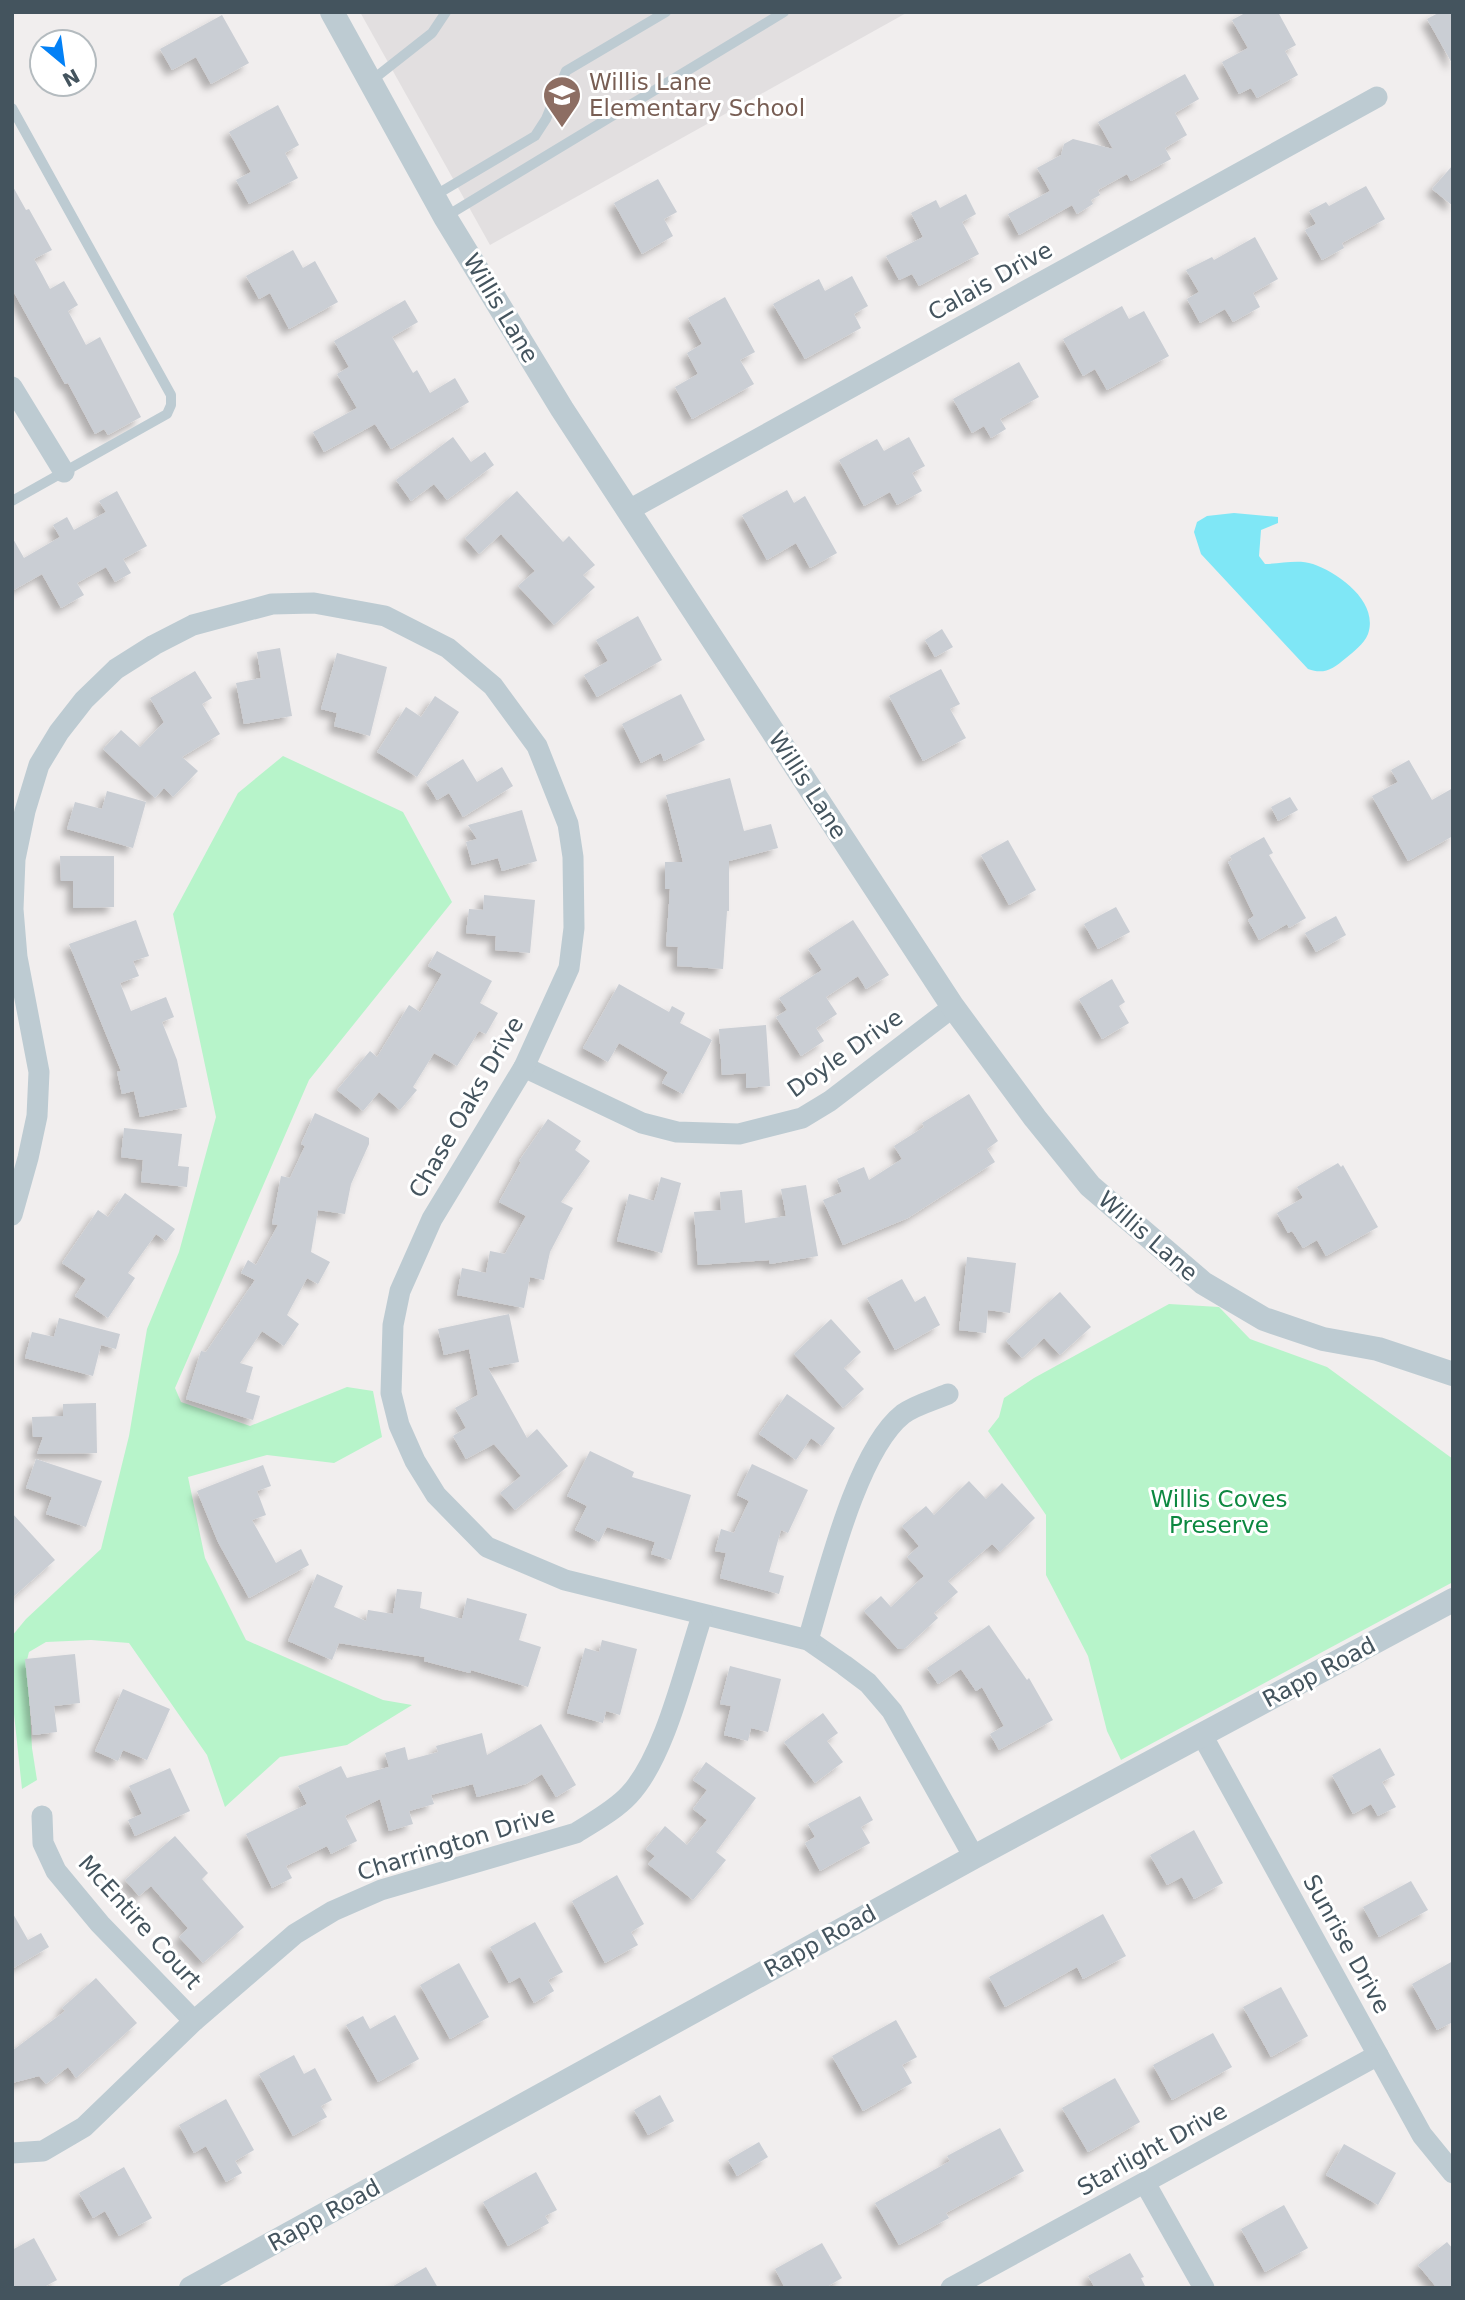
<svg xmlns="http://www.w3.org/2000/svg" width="1465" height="2300" font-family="'DejaVu Sans',sans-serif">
  <defs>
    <filter id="shadow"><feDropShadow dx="-6" dy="6" stdDeviation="3.5" flood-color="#0004"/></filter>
  </defs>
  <rect width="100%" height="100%" fill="#f1eeee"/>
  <polygon fill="#e2dfe0" points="360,12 908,12 490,245"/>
  <g fill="#b7f4ca">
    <polygon points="283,756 403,812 452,902 309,1080 175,1388 181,1402 250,1426 347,1387 373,1391 382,1437 334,1463 267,1455 188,1477 205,1558 246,1640 383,1700 412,1705 347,1745 280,1757 225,1807 207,1755 129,1643 91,1640 46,1642 29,1652 27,1660 32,1748 37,1780 22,1789 12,1695 12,1636 26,1619 101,1549 129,1436 147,1329 179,1252 216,1117 173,914 238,793"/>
    <polygon points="1169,1304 1219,1307 1250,1339 1327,1367 1453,1459 1453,1582 1121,1760 1107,1731 1088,1656 1046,1575 1046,1515 988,1431 999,1417 1004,1398 1034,1378"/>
  </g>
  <path fill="#7fe7f6" d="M1234,513L1278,517V523L1261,530L1259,556L1265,564C1281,564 1297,559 1313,564C1339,573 1379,602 1368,634C1364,644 1353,652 1346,658C1333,669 1324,675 1308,669L1201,554L1194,532L1197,522L1207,516Z"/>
  <g fill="#caced4" filter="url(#shadow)">
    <polygon points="1247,12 1278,12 1296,45 1285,51 1298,75 1257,98 1251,88 1239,94 1222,62 1248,48 1232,20"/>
    <polygon points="1440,12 1453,12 1453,65 1427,19"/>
    <polygon points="222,15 249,63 211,84 196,57 172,70 160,49"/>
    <polygon points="1185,74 1199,99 1175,113 1187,135 1165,148 1171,159 1131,181 1127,174 1098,190 1100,195 1091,200 1093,204 1077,214 1072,205 1019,235 1008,214 1050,191 1037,168 1061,155 1064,144 1073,139 1113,149 1098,122"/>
    <polygon points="278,105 299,145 285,153 298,178 249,204 236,180 251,172 229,132"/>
    <polygon points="1453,165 1453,206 1432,189"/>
    <polygon points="658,179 677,212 664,219 673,236 642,254 614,203"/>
    <polygon points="12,185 26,210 29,209 52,250 34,259 50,289 64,281 78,305 68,311 86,345 100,337 141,417 108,435 104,429 95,434 68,383 65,384 12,289"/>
    <polygon points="1366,186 1385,219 1342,243 1344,248 1322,260 1305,230 1316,224 1309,211 1326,202 1329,206"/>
    <polygon points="966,194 976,214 962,222 979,254 919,286 912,274 899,280 886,256 923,237 911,213 936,200 940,208"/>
    <polygon points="1255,237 1278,279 1253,293 1260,307 1233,322 1225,309 1200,323 1187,299 1199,292 1186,270 1212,257 1214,260"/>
    <polygon points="293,250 303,268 315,261 338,302 289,329 270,293 259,299 246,276"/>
    <polygon points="852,276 868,306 854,314 861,328 805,359 773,304 819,279 825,291"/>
    <polygon points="725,297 755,352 740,360 754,384 692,419 675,387 698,374 687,353 702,344 688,318"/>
    <polygon points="405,300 418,322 392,337 413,373 417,370 430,393 455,378 469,402 391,449 375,424 324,452 313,432 357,408 337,374 349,367 334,341"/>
    <polygon points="1122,306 1129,319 1144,311 1169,356 1107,390 1095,369 1083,376 1063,339"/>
    <polygon points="1019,362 1039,397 1000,419 1006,429 991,438 984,426 972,433 953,399"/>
    <polygon points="453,437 471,462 485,452 494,465 447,500 434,484 411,501 396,480"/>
    <polygon points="909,437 925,466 912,473 922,491 897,505 890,492 864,506 839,460 877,439 884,451"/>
    <polygon points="787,490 794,503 805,496 837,553 810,568 796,543 767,560 742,515"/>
    <polygon points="117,491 147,546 123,559 131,573 115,582 106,567 77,583 84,595 61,608 42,574 12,591 12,537 24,558 60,537 53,525 67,517 74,530 106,512 99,501"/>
    <polygon points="517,491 563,542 569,536 595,565 583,575 595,587 554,625 518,586 535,571 501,534 479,554 465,538"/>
    <polygon points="638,616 662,660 597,697 584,675 608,661 596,640"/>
    <polygon points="942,629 953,647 935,657 925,640"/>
    <polygon points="280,648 292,716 244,724 236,683 261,678 257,652"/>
    <polygon points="337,653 387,667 370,736 334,726 337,713 321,709"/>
    <polygon points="941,669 960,704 950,709 966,738 923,761 889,696"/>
    <polygon points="195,671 212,698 202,704 220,734 182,757 198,771 173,797 164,788 155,798 103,749 121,730 140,747 164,722 150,698"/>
    <polygon points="681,694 705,740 664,761 661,753 641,763 622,724"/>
    <polygon points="435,696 459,712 417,777 377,752 406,707 421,717"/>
    <polygon points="463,759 477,782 502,767 513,786 463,817 449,793 437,800 426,782"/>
    <polygon points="1409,760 1432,800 1453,788 1453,836 1408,861 1372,796 1398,782 1391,770"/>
    <polygon points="730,778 744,831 771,824 778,848 729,861 729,911 727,911 723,969 677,966 678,947 666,946 670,889 665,889 665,862 683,862 666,795"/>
    <polygon points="107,791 146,802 133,848 67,829 75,802 102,809"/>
    <polygon points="1290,797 1298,810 1278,821 1271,807"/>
    <polygon points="522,810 537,861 502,871 498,858 472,865 466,842 477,839 468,825"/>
    <polygon points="1264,837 1273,853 1269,855 1306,918 1289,928 1287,924 1259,940 1248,920 1254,916 1228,862 1232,860 1230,856"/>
    <polygon points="1008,840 1036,890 1009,905 981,855"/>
    <polygon points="60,856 114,856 114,907 73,908 73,881 61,881"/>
    <polygon points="484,895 535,900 530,953 495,950 496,936 466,933 469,909 483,910"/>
    <polygon points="1116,907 1130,932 1098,949 1084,924"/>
    <polygon points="1336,916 1346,935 1316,952 1305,933"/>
    <polygon points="136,920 149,956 133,961 139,976 120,983 131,1011 166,997 174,1017 162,1022 177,1060 187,1107 140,1117 134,1091 122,1094 117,1072 121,1071 69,944"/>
    <polygon points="853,920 889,975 866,989 858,976 826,997 837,1014 816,1028 824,1041 801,1056 776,1017 787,1010 779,998 822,970 808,949"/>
    <polygon points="437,951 492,981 480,1003 498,1013 486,1034 479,1031 457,1066 434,1053 413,1087 417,1090 400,1110 379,1092 363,1111 337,1090 370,1051 377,1057 409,1005 420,1012 442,974 428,966"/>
    <polygon points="1112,979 1125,1002 1119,1006 1129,1023 1102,1039 1079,999"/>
    <polygon points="619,984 669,1012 672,1006 685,1013 680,1023 712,1040 683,1094 662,1083 668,1072 619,1043 608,1062 583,1048"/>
    <polygon points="766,1025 770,1086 746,1088 746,1073 722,1075 719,1029"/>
    <polygon points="969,1094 998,1141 987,1149 995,1162 908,1218 843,1245 823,1200 842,1192 837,1179 864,1167 869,1180 902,1159 894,1146 924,1127 922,1123"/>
    <polygon points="315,1113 369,1138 369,1144 351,1184 345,1214 318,1210 311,1252 330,1262 318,1284 307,1278 287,1315 299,1324 284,1346 262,1331 240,1363 253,1367 246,1392 260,1396 253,1420 186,1399 201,1351 206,1352 255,1280 241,1273 248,1260 256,1265 278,1225 272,1224 281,1176 290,1178 305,1146 301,1144"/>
    <polygon points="548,1119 581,1141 575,1150 590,1161 561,1202 573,1208 550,1252 544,1280 530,1277 524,1308 457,1295 462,1268 486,1273 490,1251 505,1254 526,1216 499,1202 521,1162 519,1161"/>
    <polygon points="124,1128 182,1134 178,1166 189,1167 187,1187 141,1182 143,1160 121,1157"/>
    <polygon points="1338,1163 1341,1167 1343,1165 1378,1227 1326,1256 1317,1240 1303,1248 1292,1231 1288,1233 1277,1213 1303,1198 1297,1187"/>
    <polygon points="661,1177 681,1183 662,1253 617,1241 629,1194 654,1201"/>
    <polygon points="806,1185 818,1256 770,1264 769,1260 698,1265 694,1212 721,1210 720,1192 742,1190 745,1223 786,1216 781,1189"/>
    <polygon points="125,1193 175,1229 166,1241 156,1234 128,1273 135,1278 108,1318 75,1296 86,1279 62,1263 98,1210 108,1217"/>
    <polygon points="967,1257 1016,1263 1010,1313 988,1310 986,1333 959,1330"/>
    <polygon points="902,1279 915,1302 925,1296 940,1325 895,1350 867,1298"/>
    <polygon points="1060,1292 1091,1327 1060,1355 1044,1338 1022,1358 1006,1341"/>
    <polygon points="509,1314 519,1362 488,1368 527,1438 537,1429 568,1466 515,1510 500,1493 521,1476 494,1444 466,1459 453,1436 466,1428 455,1408 478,1395 469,1349 444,1355 438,1329"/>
    <polygon points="59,1318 120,1334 116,1349 101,1345 93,1376 25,1358 32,1332 54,1337"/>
    <polygon points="831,1319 861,1352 844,1368 864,1389 843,1408 794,1354"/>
    <polygon points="787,1394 835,1428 822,1446 811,1438 796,1460 759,1434"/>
    <polygon points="96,1403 97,1453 37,1454 43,1437 33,1437 32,1417 63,1416 63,1404"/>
    <polygon points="590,1451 634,1472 632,1477 691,1495 671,1560 651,1554 655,1542 607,1527 599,1542 575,1530 587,1506 567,1496"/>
    <polygon points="36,1459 102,1481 86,1527 46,1514 52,1497 26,1488"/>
    <polygon points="752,1464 808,1490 788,1533 781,1530 769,1572 784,1576 779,1594 720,1578 726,1553 715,1551 721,1529 734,1533 749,1501 737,1495"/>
    <polygon points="263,1465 271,1486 257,1491 266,1515 252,1520 276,1563 301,1549 309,1565 249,1598 218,1542 197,1491"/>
    <polygon points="969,1481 986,1499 1002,1483 1035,1518 1000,1552 992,1544 948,1581 958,1592 934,1613 938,1618 904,1649 898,1649 864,1611 881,1596 891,1607 924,1576 907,1557 919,1546 902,1526 926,1506 934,1515"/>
    <polygon points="12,1513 55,1560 12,1598"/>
    <polygon points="317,1574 343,1586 334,1607 366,1621 368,1610 393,1614 397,1589 422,1592 420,1608 462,1619 467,1598 527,1614 519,1640 541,1647 528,1687 471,1670 470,1673 424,1661 425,1657 339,1643 332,1660 288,1641"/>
    <polygon points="989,1625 1027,1680 1029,1678 1053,1720 999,1750 990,1734 1004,1726 982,1687 976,1691 961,1669 938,1684 927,1668"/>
    <polygon points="602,1640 637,1649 620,1715 606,1711 603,1723 567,1713 585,1648 599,1652"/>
    <polygon points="75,1654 80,1703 54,1706 57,1732 33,1735 25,1659"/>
    <polygon points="730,1666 781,1679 768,1732 751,1728 748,1741 724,1735 731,1706 720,1704"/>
    <polygon points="123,1689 170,1709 147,1760 123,1750 118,1761 95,1751"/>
    <polygon points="823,1713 838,1733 827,1741 843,1762 815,1783 784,1742"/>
    <polygon points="541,1724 576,1785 556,1797 542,1774 526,1784 477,1797 473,1784 431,1795 434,1804 409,1811 413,1824 389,1831 380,1799 345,1816 357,1841 331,1854 327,1846 286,1866 292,1878 272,1888 246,1834 307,1804 298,1786 341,1766 347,1778 389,1767 385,1753 405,1747 408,1760 438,1752 436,1746 482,1733 487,1755"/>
    <polygon points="1380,1748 1395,1775 1382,1782 1396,1807 1378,1816 1371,1804 1353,1814 1332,1775"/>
    <polygon points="706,1762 756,1798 716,1852 726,1860 693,1900 648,1864 655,1856 646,1849 665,1826 687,1845 707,1820 693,1809 707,1790 693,1780"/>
    <polygon points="170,1768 190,1811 135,1836 128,1820 142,1814 129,1786"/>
    <polygon points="860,1796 873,1820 861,1827 870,1843 820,1871 805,1843 815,1837 808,1824"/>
    <polygon points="1194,1830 1223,1883 1194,1899 1182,1877 1167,1885 1150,1855"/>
    <polygon points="175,1836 208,1873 202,1879 244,1927 203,1963 179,1937 188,1928 151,1886 139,1896 125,1880"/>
    <polygon points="617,1875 644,1924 631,1932 638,1945 605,1963 572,1901"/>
    <polygon points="1411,1881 1428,1910 1379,1937 1363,1907"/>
    <polygon points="12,1912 28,1940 41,1933 49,1947 12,1969"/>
    <polygon points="1103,1914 1126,1956 1083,1979 1077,1967 1005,2007 989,1977"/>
    <polygon points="535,1922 563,1972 548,1980 554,1991 534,2003 520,1977 509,1983 490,1947"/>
    <polygon points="1453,1961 1453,2022 1437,2030 1412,1984"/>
    <polygon points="459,1963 489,2017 450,2039 420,1985"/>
    <polygon points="96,1978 137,2023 76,2078 68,2067 46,2084 39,2076 12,2083 12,2051 65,2011 62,2008"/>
    <polygon points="1281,1987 1308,2036 1271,2057 1243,2007"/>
    <polygon points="395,2015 419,2059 378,2082 346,2025 363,2016 370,2029"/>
    <polygon points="896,2020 917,2057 902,2065 912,2083 863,2111 832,2056"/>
    <polygon points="1213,2033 1232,2067 1172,2100 1153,2065"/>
    <polygon points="294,2055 304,2074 315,2068 332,2100 321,2106 327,2117 293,2136 259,2074"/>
    <polygon points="1115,2078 1140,2122 1088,2152 1062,2108"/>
    <polygon points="660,2095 674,2121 648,2135 634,2110"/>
    <polygon points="226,2099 254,2150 235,2161 242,2173 226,2182 206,2146 194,2153 179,2125"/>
    <polygon points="1000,2128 1024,2171 946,2213 949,2218 899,2245 875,2203 950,2161 947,2156"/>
    <polygon points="759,2142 768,2157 737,2176 728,2160"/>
    <polygon points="1344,2144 1396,2173 1378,2205 1326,2175"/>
    <polygon points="124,2167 152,2218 119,2236 105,2211 93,2218 79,2193"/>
    <polygon points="536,2172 557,2210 545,2216 549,2223 508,2246 483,2202"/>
    <polygon points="1284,2205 1308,2248 1265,2272 1241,2229"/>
    <polygon points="34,2238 57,2280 42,2288 12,2288 12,2250"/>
    <polygon points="1447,2242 1453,2249 1453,2288 1437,2288 1418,2265"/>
    <polygon points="822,2243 842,2278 825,2288 785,2288 775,2269"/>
    <polygon points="1130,2253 1144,2277 1141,2278 1146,2288 1095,2288 1088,2276"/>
    <polygon points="426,2267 438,2288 390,2288"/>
  </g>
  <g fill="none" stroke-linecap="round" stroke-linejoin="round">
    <g stroke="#bdcbd2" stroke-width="10">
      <polyline points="371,81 432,33 446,12"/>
      <polyline points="12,108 171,395 171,405 167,414 12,501"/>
      <polyline points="434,196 535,136 546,119 566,71 666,12"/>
      <polyline points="445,217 784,12"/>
    </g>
    <g stroke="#bdcbd2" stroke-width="21">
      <polyline points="12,387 64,472"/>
      <polyline points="629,510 1377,97"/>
      <polyline points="524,1067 642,1123 677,1132 739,1134 802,1118 830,1101 953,1007"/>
      <polyline points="12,1215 28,1158 37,1116 39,1072 17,957 13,909 15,859 25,811 39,765 59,732 84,700 116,669 154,645 193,625 272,604 314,603 385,616 448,648 493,686 537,746 568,824 573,857 574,928 569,968 524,1067 432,1219 400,1291 393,1325 391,1393 399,1425 415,1461 436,1495 487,1547 565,1580 808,1640 844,1665 868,1683 892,1711 974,1857"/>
      <path d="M808,1640C826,1581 856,1451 903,1414C915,1405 934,1400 948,1394"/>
      <polyline points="1202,1735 1422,2135 1453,2173"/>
      <polyline points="42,1816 43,1843 56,1871 100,1924 194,2021"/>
      <path d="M12,2153L43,2151L84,2127L194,2021L295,1934L333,1911L381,1890L576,1833C593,1822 614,1811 629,1795C665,1757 685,1667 702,1616"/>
      <polyline points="1145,2183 1204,2288"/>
      <polyline points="951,2288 1378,2055"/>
    </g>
    <g stroke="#bdcbd2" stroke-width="24">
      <polyline points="332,12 445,217 562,409 953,1007 1035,1118 1090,1186 1203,1283 1264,1319 1323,1339 1378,1349 1453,1374"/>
      <polyline points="191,2288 974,1857 1453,1600"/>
    </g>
  </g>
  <defs>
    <symbol id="school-pin" viewBox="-11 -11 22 30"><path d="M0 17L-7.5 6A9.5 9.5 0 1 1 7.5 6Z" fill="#8d6e63" stroke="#fff"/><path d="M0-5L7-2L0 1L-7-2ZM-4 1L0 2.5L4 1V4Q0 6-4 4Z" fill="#fff"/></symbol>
  </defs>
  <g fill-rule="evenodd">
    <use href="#school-pin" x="540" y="73" width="44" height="60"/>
  </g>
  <g text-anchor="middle" stroke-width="6" stroke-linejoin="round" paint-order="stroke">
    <g font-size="23" fill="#785e54" stroke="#fff" text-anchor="start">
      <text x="589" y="90">Willis Lane<tspan x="589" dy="26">Elementary School</tspan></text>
    </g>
    <g font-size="23" fill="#44545e" stroke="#fff">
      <text transform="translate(990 281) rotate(-29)" y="8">Calais Drive</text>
      <text transform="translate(501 308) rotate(59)" y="8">Willis Lane</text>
      <text transform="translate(808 785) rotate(57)" y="8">Willis Lane</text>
      <text transform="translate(845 1053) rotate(-35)" y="8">Doyle Drive</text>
      <text transform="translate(466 1107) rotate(-60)" y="8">Chase Oaks Drive</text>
      <text transform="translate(1148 1236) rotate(41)" y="8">Willis Lane</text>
      <text transform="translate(1319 1672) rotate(-28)" y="8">Rapp Road</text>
      <text transform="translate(456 1843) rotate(-17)" y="8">Charrington Drive</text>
      <text transform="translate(140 1922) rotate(48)" y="8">McEntire Court</text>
      <text transform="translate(820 1941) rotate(-29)" y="8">Rapp Road</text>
      <text transform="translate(1347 1944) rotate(61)" y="8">Sunrise Drive</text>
      <text transform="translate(1152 2149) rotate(-29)" y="8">Starlight Drive</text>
      <text transform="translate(324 2215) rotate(-29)" y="8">Rapp Road</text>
    </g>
    <g font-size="23" fill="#0c8840" stroke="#fff">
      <text x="1219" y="1507">Willis Coves<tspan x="1219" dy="26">Preserve</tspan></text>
    </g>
  </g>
  <rect width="1465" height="2300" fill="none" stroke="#44545e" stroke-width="28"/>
  <g transform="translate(63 63) rotate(151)"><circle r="33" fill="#ffffff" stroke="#b4bbbf" stroke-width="2"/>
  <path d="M0-5L12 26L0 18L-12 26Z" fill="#0381f6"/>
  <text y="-10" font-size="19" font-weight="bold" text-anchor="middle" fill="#44545e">N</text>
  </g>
</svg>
